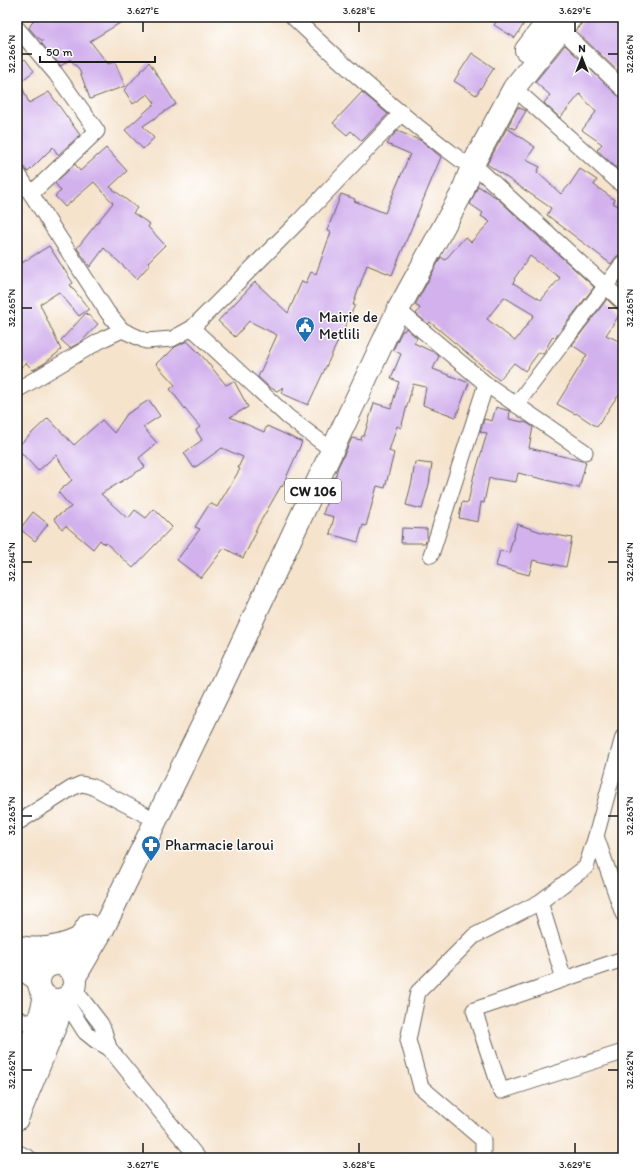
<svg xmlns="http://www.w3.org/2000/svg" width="640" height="1175" font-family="Itim,sans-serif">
  <rect width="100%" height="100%" fill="#fff"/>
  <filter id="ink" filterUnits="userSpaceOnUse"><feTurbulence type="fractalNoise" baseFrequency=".025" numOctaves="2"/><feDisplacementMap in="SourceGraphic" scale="8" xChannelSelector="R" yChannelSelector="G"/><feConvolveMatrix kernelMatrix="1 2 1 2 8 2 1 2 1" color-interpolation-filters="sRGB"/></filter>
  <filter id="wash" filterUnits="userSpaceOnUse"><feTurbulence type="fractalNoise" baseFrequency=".012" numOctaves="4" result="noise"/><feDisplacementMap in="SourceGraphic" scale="16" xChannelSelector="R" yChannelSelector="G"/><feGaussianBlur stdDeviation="0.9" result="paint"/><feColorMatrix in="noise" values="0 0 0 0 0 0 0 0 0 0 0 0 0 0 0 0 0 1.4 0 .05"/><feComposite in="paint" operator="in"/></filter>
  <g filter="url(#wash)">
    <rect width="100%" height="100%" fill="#f5e3cc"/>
    <g id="blocks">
      <g fill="#d2b1ed" fill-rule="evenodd">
        <polygon points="35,17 130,17 90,41 108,64 115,62 125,86 90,99 79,69 70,59 61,66 41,43 43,41 37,37 29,28"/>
        <polygon points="499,17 528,17 515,38 494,25"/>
        <polygon points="583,17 623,17 623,76 576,31 581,24"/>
        <polygon points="565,45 617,95 623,98 623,174 597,150 602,144 582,130 596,112 580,94 560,118 544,103 550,95 535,82"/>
        <polygon points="472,53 494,68 476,95 454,81"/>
        <polygon points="25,59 34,71 20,82 29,103 49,92 80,135 58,155 53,147 28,172 21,164 17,163 17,67"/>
        <polygon points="149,62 176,104 143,126 154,138 143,149 125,130 155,103 148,94 133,104 124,90"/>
        <polygon points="362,92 388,114 362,141 351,131 347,135 333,123"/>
        <polygon points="518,107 526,111 515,129 508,126"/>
        <polygon points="507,128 535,147 526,160 540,167 537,172 561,194 570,184 580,169 597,180 594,185 615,200 613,203 623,209 623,254 619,255 616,257 611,264 547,215 551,208 487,164"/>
        <polygon points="397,131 422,141 441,157 392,275 367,265 353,305 355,305 308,405 281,393 283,387 277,391 269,387 258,377 277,335 249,321 235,337 218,321 255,282 288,313 302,281 306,283 311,272 316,274 331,232 327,231 341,194 355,199 354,201 385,213 410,154 387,144 390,139"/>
        <polygon points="106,148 127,171 110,187 137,208 133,213 150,224 148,227 165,245 148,262 150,264 137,279 104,248 90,267 77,248 113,203 94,182 65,207 55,196 61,191 55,183 75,164 80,171"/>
        <path d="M478,186L497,198L541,239V240L549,246L594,287L555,338L553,336L543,354L539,352L525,371L514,363L499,380L430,322L428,324L416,314L420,308L415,305L441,257L445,260L465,237L471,242L490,222L481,216L483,213L470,204ZM530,256L560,278L541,300L513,283L515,280L514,279ZM504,297L534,315L515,341L487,319Z"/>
        <polygon points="49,246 73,283 70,285 89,309 79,316 59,292 40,304 61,350 45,363 33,370 26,363 17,370 17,266"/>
        <polygon points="607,299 617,309 622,311 606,335 623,343 623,390 614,401 597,427 576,413 575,414 557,404 587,355 572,345"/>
        <polygon points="86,313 98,324 81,342 70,348 61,340"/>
        <polygon points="406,328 417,338 414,343 435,353 439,356 433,369 469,383 456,417 423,405 426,387 413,384 401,428 397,426 389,451 394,453 385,488 377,486 366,526 363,525 358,542 330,534 334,517 323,514 334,477 335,478 338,467 352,438 361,440 362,436 364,436 374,403 391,408 399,382 391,378 401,354 393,350 402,331 404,331"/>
        <polygon points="187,341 203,357 226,385 234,381 248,407 230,417 264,432 267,426 302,442 282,487 281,486 255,531 257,531 243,558 224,548 201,578 177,560 200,529 195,527 210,503 217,507 240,469 238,468 243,457 222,448 194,468 184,453 202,440 196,430 200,427 189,414 170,389 175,385 156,364 165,355 166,356 175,347"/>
        <polygon points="149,400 160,416 143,427 157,443 139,458 145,467 101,494 128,519 135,510 146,518 154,509 172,527 133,568 105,542 104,544 100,540 93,549 66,526 62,529 54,518 71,507 58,492 72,480 56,455 38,471 17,448 17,447 48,418 74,445 102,420 114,433 127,414"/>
        <polygon points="496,407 510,411 509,419 527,423 533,427 529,448 586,462 579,488 518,473 516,482 489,478 484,503 481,502 478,522 459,518 462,502 468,503 474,474 475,474 487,433 480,432 484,419 492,421"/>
        <polygon points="415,462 432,464 429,484 422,509 406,505 412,481"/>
        <polygon points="33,512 48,524 35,541 20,529"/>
        <polygon points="517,524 541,532 572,538 566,567 533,560 529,575 496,566 500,550 509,553"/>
        <polygon points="402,528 427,529 427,538 425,543 401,543"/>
      </g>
    </g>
  </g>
  <g filter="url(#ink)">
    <use href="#blocks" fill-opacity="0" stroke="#68625a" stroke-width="1"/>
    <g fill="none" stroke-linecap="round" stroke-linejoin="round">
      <defs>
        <g id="street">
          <path d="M293,17C345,67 403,117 462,161"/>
          <polyline points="17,28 56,74 97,131 31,194"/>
          <polyline points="561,29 623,89"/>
          <polyline points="514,88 623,186"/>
          <polyline points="473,164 623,302"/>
          <polyline points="17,172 108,313 122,330"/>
          <polyline points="398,310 486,384 585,452"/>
          <polyline points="192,328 288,417 332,450"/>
          <polyline points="17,390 103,339 122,330 146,341 172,339 192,328 301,219 402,113"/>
          <polyline points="516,405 623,263"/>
          <polyline points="431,555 486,384"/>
          <polyline points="17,823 72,788 81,784 91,786 144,814"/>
          <polyline points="596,836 623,914"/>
          <polyline points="540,902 564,979"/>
          <polyline points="623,959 474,1010 501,1091 623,1052"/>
          <polyline points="74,989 101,1024 104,1031 109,1048"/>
          <polyline points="64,999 85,1032 95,1040 109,1048 198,1158"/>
          <polyline points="17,1018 37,1027"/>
          <polyline points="17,1152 29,1158"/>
          <polyline points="483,1158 483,1140 421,1087 408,1040 418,992 474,936 540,902 586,867 596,836 623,737"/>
        </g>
        <g id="secondary">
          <polyline points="17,946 49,965"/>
          <polyline points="17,966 39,981"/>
        </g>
        <g id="primary">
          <polyline points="526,50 551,17"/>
          <path d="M19,947C41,951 60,948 80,938"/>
          <circle cx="57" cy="982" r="18"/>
          <polyline points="64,965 88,925"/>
          <polyline points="75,977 103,929 222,685 398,310 462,193 473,164 514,88 571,17"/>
          <path d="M17,1078C29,1051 39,1024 45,996"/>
          <polyline points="17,1119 57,1022 63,999"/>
        </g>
      </defs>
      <use href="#street" stroke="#68625a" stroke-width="17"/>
      <use href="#secondary" stroke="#68625a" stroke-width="23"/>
      <use href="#primary" stroke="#68625a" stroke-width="24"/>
      <use href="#street" stroke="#fff" stroke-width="15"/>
      <use href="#secondary" stroke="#fff" stroke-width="21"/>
      <use href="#primary" stroke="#fff" stroke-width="22"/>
    </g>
  </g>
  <path fill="none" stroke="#1c1c1c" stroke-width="1.5" d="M143,22V32M359,22V32M575,22V32M22,54H32M608,54H618M22,308H32M608,308H618M22,562H32M608,562H618M22,816H32M608,816H618M22,1070H32M608,1070H618M143,1143V1153M359,1143V1153M575,1143V1153"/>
  <defs>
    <symbol id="civic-pin" viewBox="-11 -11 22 30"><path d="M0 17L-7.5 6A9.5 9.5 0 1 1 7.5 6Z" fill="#1f6fb2" stroke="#fff"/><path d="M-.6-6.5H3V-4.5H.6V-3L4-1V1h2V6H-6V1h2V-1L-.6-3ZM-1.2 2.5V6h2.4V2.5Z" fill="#fff"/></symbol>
    <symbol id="pharmacy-pin" viewBox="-11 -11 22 30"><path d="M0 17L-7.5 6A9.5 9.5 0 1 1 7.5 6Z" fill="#1f6fb2" stroke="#fff"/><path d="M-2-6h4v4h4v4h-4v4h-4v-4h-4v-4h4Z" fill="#fff"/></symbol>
  </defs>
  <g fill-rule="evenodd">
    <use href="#civic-pin" x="294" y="315" width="22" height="30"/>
    <use href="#pharmacy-pin" x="140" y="834" width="22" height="30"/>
  </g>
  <g text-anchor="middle" stroke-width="3" stroke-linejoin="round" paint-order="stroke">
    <rect fill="#fff" stroke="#606060" stroke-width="1" x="285" y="479" width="56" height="24" rx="3"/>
    <g font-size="14" font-weight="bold" fill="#1c1c1c">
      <text x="313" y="496">CW 106</text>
    </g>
    <g font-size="15" fill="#1c1c1c" stroke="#fff" text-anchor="start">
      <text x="319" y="322">Mairie de<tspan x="319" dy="17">Metlili</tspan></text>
      <text x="165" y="850">Pharmacie laroui</text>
    </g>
  </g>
  <rect width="640" height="1175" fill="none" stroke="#fff" stroke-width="44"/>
  <g transform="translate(582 58)" stroke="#ffffff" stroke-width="3" paint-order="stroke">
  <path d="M0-3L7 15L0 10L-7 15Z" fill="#1c1c1c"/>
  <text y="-6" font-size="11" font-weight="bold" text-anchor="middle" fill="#1c1c1c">N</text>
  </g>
  <path d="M40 56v6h115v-6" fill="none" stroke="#1c1c1c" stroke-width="2"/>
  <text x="46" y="56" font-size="12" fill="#1c1c1c" stroke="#ffffff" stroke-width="3" paint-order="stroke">50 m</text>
  <rect x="22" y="22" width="596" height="1131" fill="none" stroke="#1c1c1c" stroke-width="1.5"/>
  <g font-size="10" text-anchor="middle" fill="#1c1c1c">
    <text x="143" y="14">3.627°E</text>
    <text x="359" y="14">3.628°E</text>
    <text x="575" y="14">3.629°E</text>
    <text transform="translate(11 54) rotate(-90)" y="4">32.266°N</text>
    <text transform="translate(629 54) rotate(-90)" y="4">32.266°N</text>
    <text transform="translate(11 308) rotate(-90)" y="4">32.265°N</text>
    <text transform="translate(629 308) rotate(-90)" y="4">32.265°N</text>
    <text transform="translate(11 562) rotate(-90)" y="4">32.264°N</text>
    <text transform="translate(629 562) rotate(-90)" y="4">32.264°N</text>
    <text transform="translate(11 816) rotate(-90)" y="4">32.263°N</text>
    <text transform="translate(629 816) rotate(-90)" y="4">32.263°N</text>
    <text transform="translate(11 1070) rotate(-90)" y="4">32.262°N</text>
    <text transform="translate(629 1070) rotate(-90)" y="4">32.262°N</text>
    <text x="143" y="1168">3.627°E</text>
    <text x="359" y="1168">3.628°E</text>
    <text x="575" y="1168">3.629°E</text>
  </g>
</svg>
